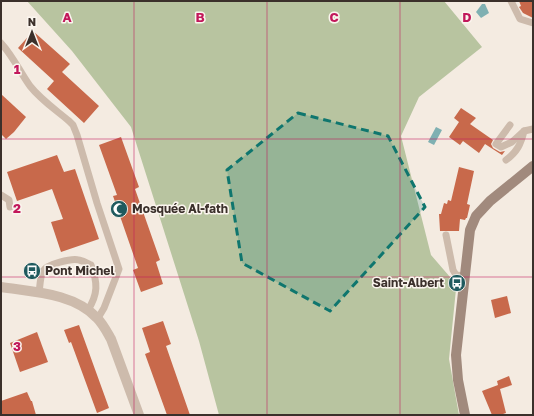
<svg xmlns="http://www.w3.org/2000/svg" width="534" height="416" font-family="'Golos Text',sans-serif">
  <rect width="100%" height="100%" fill="#f4ebe1"/>
  <polygon fill="#b8c4a0" points="27,1 444,1 482,47 419,97 401,136 431,255 450,277 457,279 449,359 459,415 219,415 199,341 131,127 72,51"/>
  <g fill="#7fb0b2">
    <polygon points="482,4 485,4 489,13 481,18 476,12"/>
    <polygon points="436,127 442,130 434,145 428,142"/>
  </g>
  <g fill="#c8694b">
    <polygon points="519,1 533,1 533,18 523,13 519,7 521,6"/>
    <polygon points="33,31 70,64 62,72 99,106 84,123 47,89 54,81 18,48"/>
    <polygon points="1,94 26,117 14,132 6,139 1,134"/>
    <polygon points="461,108 476,118 470,124 493,140 491,144 493,148 500,152 505,151 502,155 485,144 479,153 463,141 460,145 449,137 459,122 454,118"/>
    <polygon points="121,137 139,187 135,189 160,260 156,262 163,284 141,292 133,270 138,268 113,196 117,195 99,145"/>
    <polygon points="57,155 64,172 75,169 99,239 61,252 51,222 63,219 52,189 17,201 7,172"/>
    <polygon points="459,167 474,171 467,204 470,205 467,218 466,218 465,220 460,219 459,231 440,231 439,214 441,214 444,203 447,204 448,200 451,201"/>
    <polygon points="507,296 511,313 495,318 491,300"/>
    <polygon points="163,321 171,344 166,346 190,415 167,415 145,354 150,352 142,328"/>
    <polygon points="79,325 109,408 97,413 71,342 69,343 64,330"/>
    <polygon points="37,332 48,362 20,372 10,343"/>
    <polygon points="509,376 512,385 500,389 506,413 500,415 492,415 482,391 498,385 497,381"/>
    <polygon points="27,392 31,401 32,401 36,415 1,415 1,401"/>
  </g>
  <g fill="none" stroke-linecap="round" stroke-linejoin="round">
    <g stroke="#cdbbac" stroke-width="7">
      <polyline points="511,1 520,19 533,23"/>
      <path d="M1,43C13,56 20,72 30,86C41,100 56,110 69,121L73,125L77,135L97,203L119,269L104,308L98,318"/>
      <polyline points="510,125 496,144 501,147 512,142 524,131 533,129"/>
      <path d="M506,160C517,152 521,144 524,131"/>
      <polyline points="1,195 9,200 10,207"/>
      <polyline points="446,235 453,270 456,275 465,276"/>
      <path d="M39,293C40,286 40,277 43,271C47,264 72,258 79,260C84,261 87,263 91,265C98,283 98,294 88,310"/>
    </g>
    <path stroke="#cdbbac" stroke-width="10" d="M1,287C33,292 74,293 97,318C103,324 107,332 111,339L139,415"/>
    <polyline stroke="#a18a7d" stroke-width="10" points="465,415 458,380 456,355 470,230 476,216 490,201 533,166"/>
  </g>
  <path fill="#0f766e" fill-opacity="0.2" stroke="#0f766e" stroke-width="3" stroke-dasharray="8 5" stroke-linejoin="round" d="M298,113L388,136L425,207L330,311L242,263L227,170Z"/>
  <path fill="none" stroke="#c2185b" stroke-width="1" stroke-opacity="0.55" d="M134,1V415M267,1V415M400,1V415M1,139H533M1,277H533"/>
  <defs>
    <symbol id="mosque-disc" viewBox="-11 -11 22 22"><circle r="9.5" fill="#1f5a5e" stroke="#fbf5ee"/><path d="M3.5-4.9A6 6 0 1 0 3.5 4.9A5 5 0 1 1 3.5-4.9Z" fill="#fff"/></symbol>
    <symbol id="bus-disc" viewBox="-11 -11 22 22"><circle r="9.5" fill="#1f5a5e" stroke="#fbf5ee"/><path d="M-5-6H5V4H4V6H2V4H-2V6H-4V4H-5ZM-3.5-4V0h7V-4ZM-3.5 1.2v1.5H-2V1.2ZM2 1.2v1.5H3.5V1.2Z" fill="#fff"/></symbol>
  </defs>
  <g fill-rule="evenodd">
    <use href="#mosque-disc" x="109" y="199" width="20" height="20"/>
    <use href="#bus-disc" x="22" y="261" width="20" height="20"/>
    <use href="#bus-disc" x="447" y="273" width="20" height="20"/>
  </g>
  <g text-anchor="middle" stroke-width="3" stroke-linejoin="round" paint-order="stroke">
    <g font-size="12" font-weight="bold" fill="#3b302b" stroke="#fbf5ee" text-anchor="start">
      <text x="132" y="213">Mosquée Al-fath</text>
      <text x="45" y="275">Pont Michel</text>
      <text x="444" y="287" text-anchor="end">Saint-Albert</text>
    </g>
  </g>
  <g font-size="13" text-anchor="middle" font-weight="bold" fill="#c2185b" stroke="#fbf5ee" stroke-width="3" stroke-linejoin="round" paint-order="stroke">
    <text x="67" y="22">A</text>
    <text x="200" y="22">B</text>
    <text x="334" y="22">C</text>
    <text x="467" y="22">D</text>
    <text x="17" y="74">1</text>
    <text x="17" y="213">2</text>
    <text x="17" y="351">3</text>
  </g>
  <rect width="534" height="416" fill="none" stroke="#3b302b" stroke-width="4"/>
  <g transform="translate(32 32)" stroke="#fbf5ee" stroke-width="3" paint-order="stroke">
  <path d="M0-3L7 15L0 10L-7 15Z" fill="#3b302b"/>
  <text y="-6" font-size="11" font-weight="bold" text-anchor="middle" fill="#3b302b">N</text>
  </g>
</svg>
